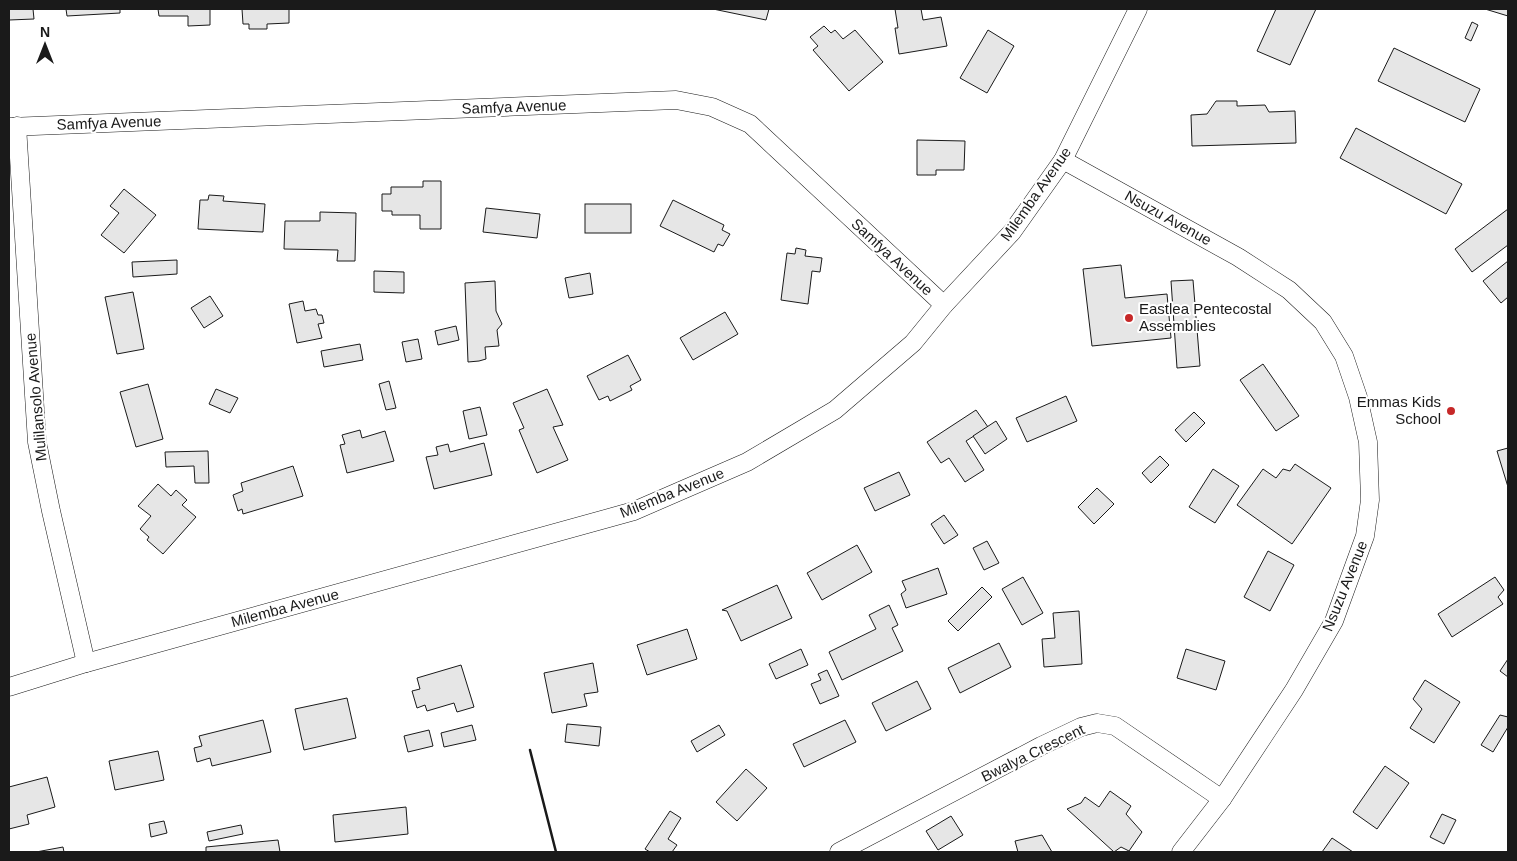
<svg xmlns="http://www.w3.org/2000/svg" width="1517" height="861" font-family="Arial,sans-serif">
  <rect width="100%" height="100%" fill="#fff"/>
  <g fill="#e6e6e6" stroke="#1a1a1a">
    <polygon points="9,9 33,9 34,19 9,20"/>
    <polygon points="66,9 120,9 120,13 67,16"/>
    <polygon points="158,9 210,9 210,25 188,26 188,16 159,16"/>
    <polygon points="242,9 289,9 289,23 267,24 267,29 249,29 249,24 243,24"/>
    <polygon points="713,9 769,9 766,20"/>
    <polygon points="895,9 921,9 923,20 941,17 947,46 899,54 895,28 898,28"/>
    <polygon points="1276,9 1316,9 1290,65 1257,51"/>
    <polygon points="1485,9 1508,9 1508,16"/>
    <polygon points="1472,22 1478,25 1471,41 1465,38"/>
    <polygon points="824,26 831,33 835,30 843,39 855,30 883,62 849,91 813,50 818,46 810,37"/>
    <polygon points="988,30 1014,46 987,93 960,78"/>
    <polygon points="1394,48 1480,89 1465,122 1378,81"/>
    <polygon points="1216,101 1237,101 1237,106 1265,105 1269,112 1295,111 1296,143 1192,146 1191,115 1207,114"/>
    <polygon points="1356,128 1462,184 1446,214 1340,158"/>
    <polygon points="917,140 965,141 964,170 936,170 936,175 917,175"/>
    <polygon points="423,181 441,181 441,229 420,229 420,215 392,215 392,211 382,211 382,194 391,194 391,187 423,187"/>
    <polygon points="124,189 156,215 124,253 101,235 119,213 110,206"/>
    <polygon points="209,195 224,196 223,201 265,204 263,232 198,229 200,200 208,200"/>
    <polygon points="673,200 724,225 722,230 730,234 723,246 718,244 714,252 660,226"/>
    <rect x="585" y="204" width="46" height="29"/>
    <polygon points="486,208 540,214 537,238 483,232"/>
    <polygon points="1508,209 1508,245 1472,272 1455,249"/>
    <polygon points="320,212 356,213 355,261 337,261 338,250 284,249 285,221 320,221"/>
    <polygon points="796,248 806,250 805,256 822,258 820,272 812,271 808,304 781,300 787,253 795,254"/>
    <polygon points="177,260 177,274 133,277 132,262"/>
    <polygon points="1508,261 1508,297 1501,303 1483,281"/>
    <polygon points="1121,265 1125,298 1167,294 1171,338 1092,346 1083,269"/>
    <polygon points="374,271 404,272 404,293 374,292"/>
    <polygon points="590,273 593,294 569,298 565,278"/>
    <polygon points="1193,280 1200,366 1177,368 1171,281"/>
    <polygon points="495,281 496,311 502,324 497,330 499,346 485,347 486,359 479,361 468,362 465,283"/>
    <polygon points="133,292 144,349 117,354 105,297"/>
    <polygon points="210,296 223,316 204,328 191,308"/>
    <polygon points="303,301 305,311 316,309 318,315 322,315 324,323 318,324 322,338 297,343 289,304"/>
    <polygon points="725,312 738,334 693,360 680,338"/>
    <polygon points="456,326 459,340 438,345 435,331"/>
    <polygon points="418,339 422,359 406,362 402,342"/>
    <polygon points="360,344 363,360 324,367 321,351"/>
    <polygon points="628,355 641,380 630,386 632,390 610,401 608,396 599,400 587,376"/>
    <polygon points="1263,364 1299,416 1276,431 1240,380"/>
    <polygon points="389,381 396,408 386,410 379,384"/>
    <polygon points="148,384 163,439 136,447 120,392"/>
    <polygon points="216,389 238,398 230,413 209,404"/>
    <polygon points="547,389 563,425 553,427 568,460 537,473 519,430 524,428 513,403"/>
    <polygon points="1066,396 1077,421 1027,442 1016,418"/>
    <polygon points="480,407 487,435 469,439 463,411"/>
    <polygon points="976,410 988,427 966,441 984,470 965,482 949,458 941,463 927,442"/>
    <polygon points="1194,412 1205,423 1186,442 1175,430"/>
    <polygon points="996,421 1007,439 985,454 973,436"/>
    <polygon points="360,430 362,438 385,431 394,461 347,473 340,445 345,444 342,435"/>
    <polygon points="484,443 492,475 434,489 426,457 438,455 436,447 448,444 450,452"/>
    <polygon points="1508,448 1508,487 1497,451"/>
    <polygon points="208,451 209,483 195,483 194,466 166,467 165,452"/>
    <polygon points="1160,456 1169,465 1151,483 1142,473"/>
    <polygon points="1295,464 1331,488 1292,544 1237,505 1263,469 1276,478 1283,469 1290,471"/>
    <polygon points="293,466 303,496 243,514 242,509 238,511 233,495 243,491 241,483"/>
    <polygon points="1213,469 1239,486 1215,523 1189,507"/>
    <polygon points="899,472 910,495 875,511 864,488"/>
    <polygon points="158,484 171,496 176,490 187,500 182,505 196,517 163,554 147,540 149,537 140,529 151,516 138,506"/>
    <polygon points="1097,488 1114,504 1094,524 1078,507"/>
    <polygon points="944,515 958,535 944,544 931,524"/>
    <polygon points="987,541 999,563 984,570 973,548"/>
    <polygon points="857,545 872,572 822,600 807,573"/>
    <polygon points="1268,551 1294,565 1270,611 1244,597"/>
    <polygon points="938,568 947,594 906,608 901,594 906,590 902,581"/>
    <polygon points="1023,577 1043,613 1022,625 1002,589"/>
    <polygon points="1495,577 1504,590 1498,597 1503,604 1452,637 1438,614"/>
    <polygon points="777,585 792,618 741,641 727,611 722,610"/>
    <polygon points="982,587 992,597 958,631 948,621"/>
    <polygon points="889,605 898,625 892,628 903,651 842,680 829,652 876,629 869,615"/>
    <polygon points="1079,611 1082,664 1044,667 1042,639 1055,638 1053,613"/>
    <polygon points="687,629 697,659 647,675 637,645"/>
    <polygon points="999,643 1011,667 960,693 948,668"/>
    <polygon points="801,649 808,665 776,679 769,664"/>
    <polygon points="1186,649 1225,661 1216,690 1177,678"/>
    <polygon points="1508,659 1508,677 1500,671"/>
    <polygon points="593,663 598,692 584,694 587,706 552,713 544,673"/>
    <polygon points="461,665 474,707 457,712 454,703 427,711 425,705 417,708 412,691 420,689 417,678"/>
    <polygon points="827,670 839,696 820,704 811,684 821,680 818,674"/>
    <polygon points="1425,680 1460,702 1434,743 1410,728 1422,709 1413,699"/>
    <polygon points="917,681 931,709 886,731 872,703"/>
    <polygon points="347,698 356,738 304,750 295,709"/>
    <polygon points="1500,715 1508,717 1508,727 1493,752 1481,745"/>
    <polygon points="263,720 271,752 212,766 210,758 197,762 194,748 202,746 199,736"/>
    <polygon points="845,720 856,742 804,767 793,744"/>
    <polygon points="567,724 601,727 599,746 565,742"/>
    <polygon points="472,725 476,740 444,747 441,733"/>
    <polygon points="719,725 725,735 697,752 691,741"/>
    <polygon points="429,730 433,746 408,752 404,736"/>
    <polygon points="158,751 164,780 115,790 109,761"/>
    <polygon points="1385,766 1409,783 1377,829 1353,812"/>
    <polygon points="746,769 767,788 737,821 716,802"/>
    <polygon points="47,777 55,807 27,815 29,824 9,829 9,787"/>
    <polygon points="1110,791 1131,806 1126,814 1142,832 1129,851 1121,847 1114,852 1067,809 1081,803 1085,797 1099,807"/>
    <polygon points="406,807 408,834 335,842 333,815"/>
    <polygon points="670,811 681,818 668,839 677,845 672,852 650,852 645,849"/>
    <polygon points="1442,814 1456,820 1444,844 1430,837"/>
    <polygon points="951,816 963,835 938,850 926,831"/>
    <polygon points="164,821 167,833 151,837 149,824"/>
    <polygon points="241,825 243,834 209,841 207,832"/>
    <polygon points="1042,835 1052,852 1018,852 1015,841"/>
    <polygon points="1332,838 1353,852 1322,852"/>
    <polygon points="278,840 280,852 206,852 206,847"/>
    <polygon points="63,847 64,852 36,852"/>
  </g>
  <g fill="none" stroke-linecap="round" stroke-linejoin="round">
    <defs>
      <g id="minor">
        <polyline points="17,126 37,442 51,511 86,663"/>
        <polyline points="9,127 676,100 712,107 750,124 944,305"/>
        <polyline points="1063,160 1238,257 1289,290 1323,322 1344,356 1358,397 1368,442 1370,500 1365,536 1334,621 1294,690 1222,799 1181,852"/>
        <polyline points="9,687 86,663 634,511 747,462 835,410 913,343 944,305 1012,232 1063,160 1138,9"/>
        <polyline points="839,852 1041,746 1081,727 1097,723 1115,726 1222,799"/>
      </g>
    </defs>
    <use href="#minor" stroke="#1a1a1a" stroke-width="19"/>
    <use href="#minor" stroke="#fff" stroke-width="18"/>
    <polyline stroke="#1a1a1a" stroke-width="2.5" points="530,750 556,852"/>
  </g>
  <g fill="#c62828" stroke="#fff" stroke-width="2">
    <circle cx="1129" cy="318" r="5"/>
    <circle cx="1451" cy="411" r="5"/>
  </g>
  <g text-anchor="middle" stroke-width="4" stroke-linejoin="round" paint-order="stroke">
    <g font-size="15" fill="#1a1a1a" stroke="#fff">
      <text transform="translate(514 107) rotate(-2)" y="5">Samfya Avenue</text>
      <text transform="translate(109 123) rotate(-2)" y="5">Samfya Avenue</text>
      <text transform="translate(1036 194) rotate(-55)" y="5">Milemba Avenue</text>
      <text transform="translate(1168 218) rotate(29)" y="5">Nsuzu Avenue</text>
      <text transform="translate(892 257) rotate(43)" y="5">Samfya Avenue</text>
      <text transform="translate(36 397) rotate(-95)" y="5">Mulilansolo Avenue</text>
      <text transform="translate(672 493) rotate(-22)" y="5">Milemba Avenue</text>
      <text transform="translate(1345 586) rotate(-68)" y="5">Nsuzu Avenue</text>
      <text transform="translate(285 608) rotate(-15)" y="5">Milemba Avenue</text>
      <text transform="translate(1033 753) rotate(-26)" y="5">Bwalya Crescent</text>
    </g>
    <g font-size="15" fill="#1a1a1a" stroke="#fff" text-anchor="start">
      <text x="1139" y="314">Eastlea Pentecostal<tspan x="1139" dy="17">Assemblies</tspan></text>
      <text x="1441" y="407" text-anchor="end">Emmas Kids<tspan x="1441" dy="17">School</tspan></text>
    </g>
  </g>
  <rect width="1517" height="861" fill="none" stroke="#1a1a1a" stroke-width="20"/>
  <g transform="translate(45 45)" stroke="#ffffff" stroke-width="4" paint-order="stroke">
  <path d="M0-4L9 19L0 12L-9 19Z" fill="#1a1a1a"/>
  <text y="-8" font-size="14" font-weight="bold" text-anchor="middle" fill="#1a1a1a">N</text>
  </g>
</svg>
